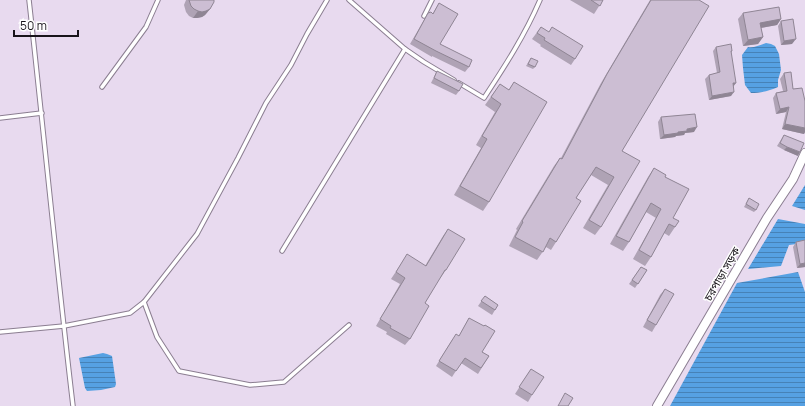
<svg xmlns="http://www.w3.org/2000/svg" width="805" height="406" font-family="Manrope,'Noto Sans Bengali',sans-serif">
  <defs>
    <pattern id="water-rules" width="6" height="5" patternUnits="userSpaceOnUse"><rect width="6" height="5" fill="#56a1e3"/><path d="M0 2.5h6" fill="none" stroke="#4682b7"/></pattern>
  </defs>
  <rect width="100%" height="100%" fill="#e8daef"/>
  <g fill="url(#water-rules)">
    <path d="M766,43L771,44L775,46L779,54L781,70L778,80V87C769,91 761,93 751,93L745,85L743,68L742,55L748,47C754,48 760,45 766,43Z"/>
    <polygon points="805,185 805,210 792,206"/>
    <polygon points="778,219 805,224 805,243 789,245 781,266 748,269"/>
    <polygon points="798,272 805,292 805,406 670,406 737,283"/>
    <polygon points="103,353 107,354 112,356 116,384 115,387 101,390 87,391 85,388 79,358"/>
  </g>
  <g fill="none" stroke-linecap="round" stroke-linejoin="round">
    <defs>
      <g id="service">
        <path d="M29,0C44,135 57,271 73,406"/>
        <polyline points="327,0 307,34 291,65 266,103 238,158 197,234 144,302 157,337 179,371 250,385 284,382 349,325"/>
        <polyline points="349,0 405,49 424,62 454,80"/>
        <polyline points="424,16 432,0"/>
        <path d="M459,83L484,98C505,66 525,35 540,0"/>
        <polyline points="102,87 146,27 158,0"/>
        <polyline points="0,118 42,113"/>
        <polyline points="282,251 405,49"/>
        <polyline points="0,332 64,326 130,313 144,302"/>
      </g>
      <polyline id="tertiary" points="657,406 767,218 793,179 805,153"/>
    </defs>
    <use href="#service" stroke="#8b7e91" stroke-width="5.5"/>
    <use href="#tertiary" stroke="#8b7e91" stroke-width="10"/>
    <use href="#service" stroke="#fff" stroke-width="3.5"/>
    <use href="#tertiary" stroke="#fff" stroke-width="8"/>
  </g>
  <g fill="#afa3b5">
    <polygon points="186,0 214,0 210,9 205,15 202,17 197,18 193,18 189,16 186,12 184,5"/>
    <polygon points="570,0 603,0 594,14"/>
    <polygon points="650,0 699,0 622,151 601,227 595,235 583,228 608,185 591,175 576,198 556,242 551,250 546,247 537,260 509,246 517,230 516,229 554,166 560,158 561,158 601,83"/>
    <polygon points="439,3 440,44 469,67 465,72 432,56 432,57 410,44 428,13 433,13"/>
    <polygon points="743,13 781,19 777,25 761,28 763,37 758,44 743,46 738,19"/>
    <polygon points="781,21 792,44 781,45 778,26"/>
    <polygon points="541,27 575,59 571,65 540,46 541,45 532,39"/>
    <polygon points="716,47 732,51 731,53 733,87 731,96 709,100 705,79 709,75 717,73 713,51"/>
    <polygon points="531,58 535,67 533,69 526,66"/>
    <polygon points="437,71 459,91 456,95 431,83"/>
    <polygon points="784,73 793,89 805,101 805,132 804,134 782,129 786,112 776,114 773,98 776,93 783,91 780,79"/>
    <polygon points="514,82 489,202 483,211 454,195 481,148 476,145 495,112 485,105 500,84 509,90"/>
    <polygon points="661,117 694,132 685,133 684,135 676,136 675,137 660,139 658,122"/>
    <polygon points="784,135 798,156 784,150 777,146"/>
    <polygon points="654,168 665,177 675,227 669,236 664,233 651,257 645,266 633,259 656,218 646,212 629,242 623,251 610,244 648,177"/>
    <polygon points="749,198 756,210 754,212 744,207"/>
    <polygon points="448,229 446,270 441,277 440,276 425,303 410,339 405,345 386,334 387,332 376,326 400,284 391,279 403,261 425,266 443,236"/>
    <polygon points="805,240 805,267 797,268 793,247 796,242"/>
    <polygon points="641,267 647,270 635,288 629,284"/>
    <polygon points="665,289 656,325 652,332 643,327 660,295"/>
    <polygon points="485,296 498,305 492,315 478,306"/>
    <polygon points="469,318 482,352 489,356 478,374 461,363 452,377 436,366 452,340 459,336"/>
    <polygon points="531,369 532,395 528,402 515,394"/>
  </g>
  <g fill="#8f8594">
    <polygon points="210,9 205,15 202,17 197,18 193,18 198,11"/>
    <polygon points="781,19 777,25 755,29 760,23"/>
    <polygon points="763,37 758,44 743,46 748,40"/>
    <polygon points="796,39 792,44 781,45 784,41"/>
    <polygon points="733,83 736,83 733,87"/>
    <polygon points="734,92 731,96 709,100 712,96"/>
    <polygon points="789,107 786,112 776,114 780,109"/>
    <polygon points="785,124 805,128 805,132 804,134 782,129"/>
    <polygon points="697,127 694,132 685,133 684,135 676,136 675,137 660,139 664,135 678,132 687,129"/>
    <polygon points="787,147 800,152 798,156 784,150"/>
    <polygon points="805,263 805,267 797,268 800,264"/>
  </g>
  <g fill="#ccbed3" stroke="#8f8594">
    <polygon points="189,0 214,0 214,2 210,9 206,11 202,12 198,11 194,9 191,6"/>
    <polygon points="591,0 603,0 600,6"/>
    <polygon points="651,0 699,0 709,6 622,151 640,161 601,227 589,220 614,177 596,167 576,198 581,201 556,242 550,238 543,252 515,237 523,222 522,221 560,158 562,159 607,74"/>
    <polygon points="439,3 458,14 440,44 472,60 469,67 436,51 414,39 428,13 431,12 433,14"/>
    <polygon points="779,7 781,19 760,23 763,37 748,40 743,13"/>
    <polygon points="793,19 796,39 784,41 781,21"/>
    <polygon points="541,27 549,32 552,27 583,46 575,59 544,40 545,38 537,33"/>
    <polygon points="731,44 732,51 731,51 736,83 733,83 734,92 712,96 709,75 720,72 716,47"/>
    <polygon points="531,58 538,61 535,67 528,64"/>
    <polygon points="437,71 463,84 459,91 434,78"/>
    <polygon points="791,72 793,89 802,88 805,101 805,128 785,124 789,107 780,109 776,93 787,91 784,73"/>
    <polygon points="514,82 547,102 489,202 460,186 487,139 482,136 501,104 491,97 500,84 509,90"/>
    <polygon points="695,114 697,127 687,129 687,131 678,132 678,133 664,135 661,117"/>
    <polygon points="784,135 804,143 800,152 787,147 780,143"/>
    <polygon points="654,168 666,175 665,177 689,189 673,218 679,221 675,227 669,224 651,257 639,250 661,209 651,203 629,242 616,236"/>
    <polygon points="749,198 759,204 756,210 746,204"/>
    <polygon points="448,229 465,239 446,270 445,270 425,303 429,306 410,339 390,328 391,326 380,319 405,278 396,272 407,254 426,266"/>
    <polygon points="805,240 805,263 800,264 796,242"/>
    <polygon points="641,267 647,270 638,284 632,280"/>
    <polygon points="665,289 674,294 656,325 647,320"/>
    <polygon points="485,296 498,305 495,310 481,301"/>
    <polygon points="469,318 484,326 485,325 495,331 482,352 489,356 481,368 465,358 456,371 439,361 456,334 459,336"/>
    <polygon points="531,369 544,377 532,395 519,387"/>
    <polygon points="565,393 573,398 568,406 558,406"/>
  </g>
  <g text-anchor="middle" stroke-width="3" stroke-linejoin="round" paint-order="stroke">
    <g font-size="11" fill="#18131a" stroke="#fff">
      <text transform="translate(722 274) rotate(-60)" y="4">চরপাড়া সড়ক</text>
    </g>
  </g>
  <path d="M14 30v6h64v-6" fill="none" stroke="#18131a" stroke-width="2"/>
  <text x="20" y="30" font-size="12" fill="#18131a" stroke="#ffffff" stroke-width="3" paint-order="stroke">50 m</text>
</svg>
